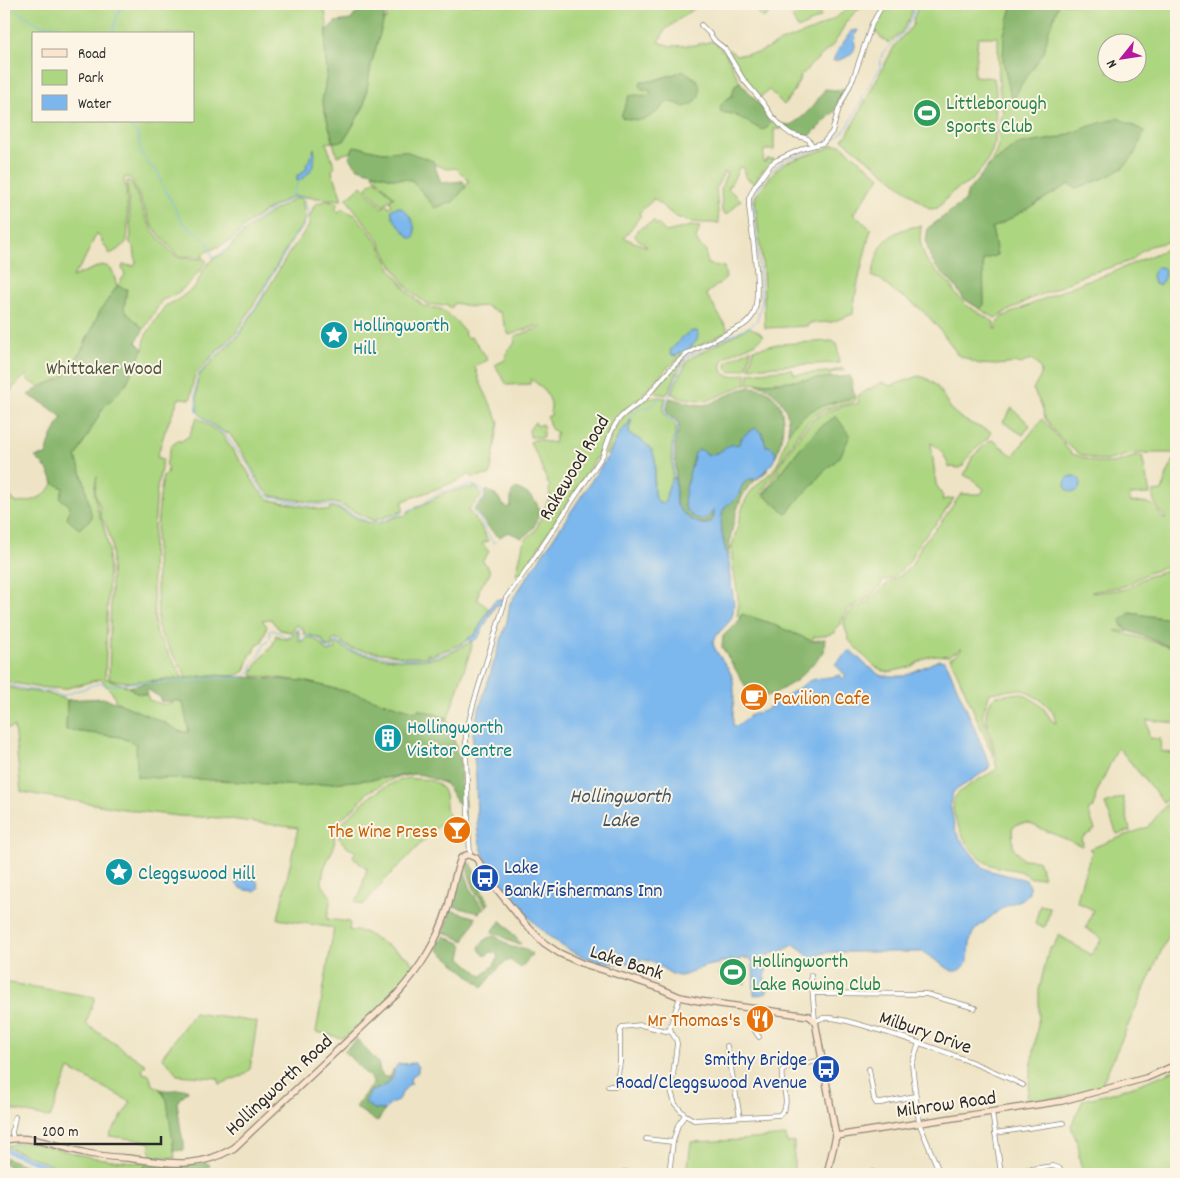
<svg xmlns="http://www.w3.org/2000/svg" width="1180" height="1178" font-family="Dekko,sans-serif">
  <rect width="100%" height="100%" fill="#fcf5e5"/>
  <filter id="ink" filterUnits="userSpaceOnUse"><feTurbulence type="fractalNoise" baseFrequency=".02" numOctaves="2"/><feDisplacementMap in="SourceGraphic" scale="10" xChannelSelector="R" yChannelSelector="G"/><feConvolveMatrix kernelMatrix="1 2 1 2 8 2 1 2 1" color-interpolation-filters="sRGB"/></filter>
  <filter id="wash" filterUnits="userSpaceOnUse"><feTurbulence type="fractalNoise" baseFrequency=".0096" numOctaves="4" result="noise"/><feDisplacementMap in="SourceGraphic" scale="20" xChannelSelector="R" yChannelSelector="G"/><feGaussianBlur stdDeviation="1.12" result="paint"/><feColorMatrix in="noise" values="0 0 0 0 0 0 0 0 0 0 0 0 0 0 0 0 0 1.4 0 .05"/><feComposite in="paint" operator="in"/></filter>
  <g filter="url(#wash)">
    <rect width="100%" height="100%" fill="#eee3c4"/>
    <g fill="#add681" stroke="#6c8056" fill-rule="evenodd">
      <path d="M4,4H324L327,24L325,48L327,74L322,101L332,137V142L326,143L335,167L332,170L333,177L335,178L342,200L293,196L265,211L246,225L232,240L202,254L204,257L180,256L176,254L152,226L132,180L130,178L125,177L124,181L126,187C126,197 130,237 126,242C122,248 115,251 110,254L97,233L82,264L72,277L102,265L109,267L113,272L117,286L125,275L122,268L123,265L134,266L136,263L134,247L129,242L131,236L127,182L128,180L132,184L147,220L153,231L173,254L180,258L204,259L207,261C192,280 185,292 162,300L144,329L124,311L87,337L84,346L69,371L60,379L40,387L27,380V374L14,387L4,400ZM34,34H194V121H34Z"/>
      <path d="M387,4H702L686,14L665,30L659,42L671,46L695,45L713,41L726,54L740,82L735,85L732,96L724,101L721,112L733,114L767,128L770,123L773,121L780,126L781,129H774V150H764L763,162H766L767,159H774L759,175L755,184L745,177L743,167H739L736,175L728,189L741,200L728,214H724L722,212L721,188L727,173L724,172L716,188L719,223C703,223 686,224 672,214C665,209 660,203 653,198L652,201L639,213L641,215L624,238L647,247C644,242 638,241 635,236L637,230L654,221L656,225L658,224L666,232L691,226L700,227L696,239L699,245L706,250L707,264L724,267L726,278L706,294L729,331L684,353L662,373L642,395L616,416L599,454L538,548L526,567L519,574L516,575L523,544L526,539L535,531L537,527L550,496L549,488L550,486L548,484L538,457L532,447L530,442L534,440L541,439L542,441L554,443L557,432L551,429L547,417L552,414L550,412C555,399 541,386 531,379L530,384L507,385L495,365L505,360L508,349C515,345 515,343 515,336L542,327L540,325L509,335L500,312L494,311L486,306L472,307L455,303L451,308L446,304L444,306L428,304L413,294L406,286L392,265L378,239L346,199L361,186L382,208L386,205L389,207L392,205L390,202L394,197L373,175L374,173L392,178L412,180L436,208L457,193L469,181L456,168L448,169L434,164L405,151L383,152L354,146L351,152L337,156L333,142L344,141L364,106L371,65L384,19L386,20ZM684,71L698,81L676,103L667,102L656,113L621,117L624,111L635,95L646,96L651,94V91L641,81H652Z"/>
      <polygon points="750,4 788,4 762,18"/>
      <polygon points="856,4 867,4 855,12 846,22 839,36 833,45 812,64 801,76 794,91 784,105 769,90 760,97 744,79 720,43 736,55 758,53 783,41 813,30 830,21"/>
      <polygon points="886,4 914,4 910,18 901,33 889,43 880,37 873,28"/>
      <path d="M921,4H1176V240L1150,246L1140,252L1133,260L1099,271L1088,273L1051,291L1032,298L995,318L980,309L984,305L983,260L997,255L992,228L1001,224L1069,184L1076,188L1102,179L1123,168L1090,126L1059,138L1016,145L987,168C991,161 997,153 998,145C1000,134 997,121 1003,112L1002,109L999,86L998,37H978L974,76L994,78L996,91L995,141L992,151L984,166L970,182L952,192L938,208L930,209L842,139L847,135L895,45L913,25L914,18L918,6ZM1108,42H1138V72H1108Z"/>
      <polygon points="816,6 821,17 798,29 792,17"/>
      <path d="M832,145H841L880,177L853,214L871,229C864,257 856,285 853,314L832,322L809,323L808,326L765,328L763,270L755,201L756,196L773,173L784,163L826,149Z"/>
      <polygon points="375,179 393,197 383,206 366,188"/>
      <path d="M295,198H301L303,202L305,218L302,226L294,236L266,284L236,333L211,357L196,374L193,381L191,399L179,398L165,431L157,457L163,459L157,489L153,542L152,567L155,631L183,678L128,682L120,681L109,679L112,544L107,527L102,519L100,513V507L95,493L97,476L94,491L99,515L104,527L109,550L108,559L109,565L105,678L129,687L136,693L147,695L149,700C159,703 168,708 176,700L183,703L189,732H181L165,723L121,704L115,700L114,695L101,679L64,689L35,687L9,682H4V489L16,503C34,501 43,499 54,483L63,488L85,484L76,457L103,408L125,386L143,349L146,335L165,306L179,299L196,286L204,268L214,258L223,254L249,228L262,218Z"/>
      <path d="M326,201L339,203L335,208L339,212L342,209L355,215L368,230L380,246L391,269L408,292L423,306L441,309L455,320L465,332L464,334L467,338L471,337L478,345L488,360L475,366L479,380L499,422L490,475L472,477L470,474L460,480L403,501V511L374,521L340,505L334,503H316L272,496C259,488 256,474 248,461C241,451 235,441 228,432L227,434C217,427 203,421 197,410V380L200,374L219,354L238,336L259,304L289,253L309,226V218L314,206L317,203Z"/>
      <path d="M921,226L920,241L924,255L928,263L951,285L955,293L966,305L994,322V328L997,329L996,325L1002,317L1085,281L1106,275L1176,245V453H1143L1127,455L1106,461L1094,459L1080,454L1066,444L1055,432L1045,418L1042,407L1033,389C1042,375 1046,370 1031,359L1021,364L1017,363L996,365L979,364L956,354V352C945,335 928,313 911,302C905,297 897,294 891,289C881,282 886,280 872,277C874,268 876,257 880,249C889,233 905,227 921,226Z"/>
      <path d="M749,327L759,332L763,336C760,339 758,342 754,344C745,349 718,355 722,369C722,371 724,374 726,375C732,378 740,375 746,373V384L707,401L677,397L676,395L671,394L676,382L689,359Z"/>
      <polygon points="832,341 837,344 839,363 791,365 749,368 754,349 778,344"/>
      <polygon points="751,349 747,368 731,372 727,370 726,365 728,361"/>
      <polygon points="685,358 678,370 669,391 666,395 656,393 655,390 671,370"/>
      <polygon points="842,368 846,370 830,373 830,378 748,384 749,373 792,369 794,374 829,372"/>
      <path d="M919,376C943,382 941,400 956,414C964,422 980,427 991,432L987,439L971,453L963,466L960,468L949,467C945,456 941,448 931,443L936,484L943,497L942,500L954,498L939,520L920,541L910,561L893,578L881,582V585L870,597L847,609L841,623L835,629V633L822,636L813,637L812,641L767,622L742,614L739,618L737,616C742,593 730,571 732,548C733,540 736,533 738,526C741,512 744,498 754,488C762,479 772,474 778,463C786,445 784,431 801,417C816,405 837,402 855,397L854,402C844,405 833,406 824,410C801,422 791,445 778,467C773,475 767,484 761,492L763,494C781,471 796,428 822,414C833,408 847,406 859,403L857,396L882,382L890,386ZM801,447L840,457L820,475L812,486L794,504L787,514L764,495Z"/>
      <path d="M659,397L666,398C657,421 676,418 676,428C676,434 672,441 672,447C671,458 674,469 672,479C670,487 667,495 665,502L661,505C645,492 661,469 653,453C649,444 637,438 629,434V429L632,420L631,419L628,425L621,431L608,456L605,453L616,425L624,416L647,399Z"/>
      <polygon points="1012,408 1030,425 1023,435 1003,422"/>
      <path d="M197,417L223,435L231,448L246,469L257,488L264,496L270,500L312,508L329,511L330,507C345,509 357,521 371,523C384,526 395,513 406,516L407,512L423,505L444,493L475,487C480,489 480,492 481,497L469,509V512L480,525L488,541L482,543L489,552L482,561L487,565L490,572L489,575L479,589L478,600L489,609L474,636L459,645L429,656V654H427V657H404L397,655L352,649L342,643V641L333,639L331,648L325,646L322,639L310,635L304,634L303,629L297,625L291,632L280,630L272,621L271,619L262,620L267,626L262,642L257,645L254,652L250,655L245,671L240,674L232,676L212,675L186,678L185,674L162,637L158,627L156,547L157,544L156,541C158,519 159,498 163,476L167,474L168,469L166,465L171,446L179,440L180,442L189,436Z"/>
      <path d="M1042,419L1072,454C1085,457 1096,465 1111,463C1122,462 1131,456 1142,456L1150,494L1130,495V502C1148,503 1153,501 1163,519H1166C1160,508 1152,506 1153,492L1162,491L1167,474L1176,456V555L1175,566L1160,569L1148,573L1125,586L1091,592L1094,593L1126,589L1139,581L1149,576L1176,569V620L1131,613L1122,626L1129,631H1115L1137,637L1176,649V723L1147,720L1149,738L1160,739L1161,751L1176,754V788L1164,803L1118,747L1096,794L1094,808L1088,810L1095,830L1083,837L1081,841L1083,842L1082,846L1028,823L1018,824L1012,828L1013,847L1022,859L1038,860L1044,877L1031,878C1019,866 1001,871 987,863C971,855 946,815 955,797C959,790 985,776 994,771L997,768L995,762L997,757L986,721C985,712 988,702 995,696L1021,693L1035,701L1044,709L1052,721L1056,723C1053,704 1039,699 1023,690L1019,689L990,693L982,715L994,753V758L955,668L950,658L958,653L962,648L948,656L935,655L927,657L912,666L903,669L888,672L883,671L873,665L854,646L849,640L844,624L845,618L852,609L867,602L887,584L900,576L912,565L922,544L939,525L961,494H981L984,489L972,479L964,475L973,456L989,441L993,440L1013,456Z"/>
      <polygon points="535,422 537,426 542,424 544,429 543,429 543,437 530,437 529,430"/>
      <path d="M298,630V639L299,641H303L306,638L311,637L319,642L326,651L329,652L336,649L334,644L335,643C341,644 346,650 352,652C380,658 414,664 442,656C452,653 461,647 471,642L472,646L448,718L418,709V713C364,696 309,678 252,676C254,664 264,656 271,647C274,643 275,639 276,635L282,638L288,639Z"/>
      <polygon points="10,687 20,690 46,693 67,700 66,730 120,737 137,744 137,777 218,780 252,783 301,786 375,779 414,774 395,778 368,792 358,804 339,821 335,830 334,847 324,868 322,882 323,886 331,897 327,919 350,922 349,930 364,932 410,959 410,962 416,965 393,993 349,1034 342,1038 316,1032 334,928 278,919 298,828 222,818 178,816 136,811 21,792 14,727 4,729 4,688"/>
      <path d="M409,778C418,780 426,778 434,782C450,790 443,801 448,814C448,816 452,820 452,821L441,823L382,883L363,905L355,902L356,899L359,898L367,868L359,863L353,856L356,851L348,848L339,838V827C359,805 380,784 409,778Z"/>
      <path d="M1176,793V918L1100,1088L1060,1098L1026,1104L1039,1016V990L1049,948L1053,947L1059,935L1091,955L1102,939L1086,928L1093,910L1077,902C1080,885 1086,869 1092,852L1089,849L1148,827Z"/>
      <polygon points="1123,797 1130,831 1117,834 1105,804"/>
      <polygon points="1040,905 1049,907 1050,908 1046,925 1044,927 1036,925 1035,924"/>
      <polygon points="729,960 734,961 734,967 747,968 745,984 735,982 735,978 719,976 721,966 728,967"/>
      <polygon points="4,982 95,997 86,1024 146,1065 142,1069 144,1074 149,1074 152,1084 160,1089 167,1100 175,1158 151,1157 150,1143 140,1140 109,1136 131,1102 69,1069 50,1118 5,1108 6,1106 4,1105"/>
      <polygon points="194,1013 257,1022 250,1069 244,1075 220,1084 218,1078 177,1075 174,1070 162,1057"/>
      <path d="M1176,1069V1174H1083L1079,1157V1148L1071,1126L1083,1100C1115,1093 1146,1083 1176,1069Z"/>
      <polygon points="786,1136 787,1143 794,1142 794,1174 690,1174 688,1165 691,1142 741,1140"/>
      <path d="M24,1142C43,1144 62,1150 81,1155C103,1160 125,1161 147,1163L141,1170L140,1174H73L4,1146Z"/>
    </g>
    <g fill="#8ab76f" stroke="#5a714d">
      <polygon points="347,4 384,4 384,19 371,65 364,106 344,141 332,142 332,137 322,101 327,74 325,48 327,30 335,22 351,20 358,10"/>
      <polygon points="1013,4 1059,4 1049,30 1044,52 1022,83 1012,103 1003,60 1004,34"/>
      <path d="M684,71L698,81L700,88L699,97L693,104L684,107L676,103L667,102C652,118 644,124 621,117L629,96C637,94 644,97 651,94V91L642,89L640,86L641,81H652Z"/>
      <polygon points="740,82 762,107 770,123 767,128 762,130 733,114 721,112 720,107 724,101 732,96 735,85"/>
      <path d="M825,89L835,90L846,89L836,110L810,136L796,134L782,124L790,125C806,117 815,104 825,89Z"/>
      <path d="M1118,118L1144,131C1141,138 1139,146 1135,153C1124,174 1097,180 1076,188L1069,184L1001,224L992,228L997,255L983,260L984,305L980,309L964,299L954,285L936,267L931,259L926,242L928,228L965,201L968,191L987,168L1016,145L1059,138L1090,126Z"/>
      <polygon points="354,146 383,152 405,151 433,161 441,183 463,181 466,187 453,202 435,208 412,180 392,178 358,168 349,157"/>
      <polygon points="117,286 127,289 124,310 144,329 136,342 143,349 125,386 103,408 76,457 85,484 92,518 79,529 67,519 70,506 60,498 63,488 54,483 47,469 35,457 46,455 51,438 62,417 46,405 28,395 42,386 60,379 69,371 84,346 100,311"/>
      <path d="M850,376L855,397C826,405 806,406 788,433C788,429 789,425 788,421C787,403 773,388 756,384Z"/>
      <path d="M751,387C790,390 787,431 775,458L776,453L772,447L766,446L764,438H741L739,444C728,446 721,452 710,455L704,452H697L695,453C692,468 681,497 687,511L712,513L714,508V514L710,522C696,527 681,516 676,503L675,440C676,436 679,431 679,427C678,413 660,424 670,398L694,404L703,405L709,404L739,390Z"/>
      <polygon points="836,416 850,436 840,457 820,475 812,486 794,504 787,514 764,495 801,447 818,429"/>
      <path d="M769,469C762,476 752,482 746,490C735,506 727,546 729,566C726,551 717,521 724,508C727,503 732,502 736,498C740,494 739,488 743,484C749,477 754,481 760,476C763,473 766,471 769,469Z"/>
      <path d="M516,488C535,496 545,507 534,526C532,531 526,534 522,538L508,532L500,537C490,532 483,519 475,511V509C480,503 488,500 485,492L487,490L498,497L502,504L508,508L511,506C511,499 510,492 516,488Z"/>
      <polygon points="1130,613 1176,620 1176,649 1129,631 1122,626 1121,620"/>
      <polygon points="742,614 767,622 812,641 825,639 824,652 796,681 775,693 758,699 757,691 749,692 722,647 723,636 737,623"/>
      <polygon points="212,675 304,681 356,694 417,712 418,709 448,718 447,720 456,746 456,752 460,758 461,781 464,792 465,807 457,802 446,784 423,775 414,774 375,779 301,786 252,783 218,780 137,777 136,744 120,737 66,730 67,700 103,698 121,704 165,723 181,732 189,732 183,703 176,700 171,702 160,701 161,698 147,689 147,695 136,693 129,687 153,681"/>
      <polygon points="465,863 471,863 483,894 489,903 486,907 475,891"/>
      <polygon points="463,866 472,893 484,908 479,913 456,907 452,904"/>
      <polygon points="451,910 476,918 464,941 444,932"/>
      <path d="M501,920L521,944C507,944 504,933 491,933Z"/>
      <path d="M444,936L462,944L463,948L461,958L482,976L494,965L498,958L496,953L491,952L487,955C482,955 480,951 479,947L487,938L495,936L511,947L523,948L532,954L521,968L510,960L502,964L483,987L437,949L441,939Z"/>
      <path d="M357,1039L378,1063L380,1072L384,1077H389L393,1069C391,1084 385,1087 371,1091L374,1109L385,1110L377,1122L355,1107L374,1082L344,1051Z"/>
      <path d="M160,1089C169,1092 177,1089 187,1089L188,1091L177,1102L181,1132L184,1143V1150L174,1151L167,1100Z"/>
      <polygon points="4,1157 46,1174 28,1174 4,1164"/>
      <polygon points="147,1163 168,1165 205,1163 208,1163 210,1166 206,1168 207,1174 140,1174 141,1170"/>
    </g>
    <g fill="#7bb7ed" stroke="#53718c">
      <path d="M858,30L855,36L856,39L854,41C859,53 844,60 833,61C837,49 845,42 851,31Z"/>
      <path d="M314,148C317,162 310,177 297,181V175L303,173V171L307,168L306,164L310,159V156L313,153Z"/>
      <path d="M399,207C409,211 418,227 414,238H410C403,229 392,222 391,210L394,208Z"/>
      <path d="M1157,267H1161L1164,268C1166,275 1164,280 1159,285L1154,284L1152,276L1154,270Z"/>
      <path d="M694,331H697C702,344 684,350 676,356L672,355L670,353L671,349C679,343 683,333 694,331Z"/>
      <path d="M631,419L629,429V434C637,438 646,442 651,449C663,466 644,491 661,504L665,502C667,494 668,483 674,477L675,479L676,503C682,518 717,539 714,509C711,514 707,521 700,519C694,518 687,513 685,507C682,497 692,465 695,453L699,450H702L707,454L710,455L719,452L730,445L739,444L743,436L755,428L762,433L766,446L772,447L776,453C774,465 769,466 762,474C759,476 759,478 756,479C751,479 750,478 745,482C740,486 741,493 736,498C732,503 725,504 723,511C718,527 725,547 729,563C730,568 729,573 730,578C732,590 735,601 733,612C732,625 715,631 713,644C717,655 726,663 731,674C737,690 732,709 733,725L735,726L738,725L751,715L764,711L809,681C819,677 830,678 840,675L843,679L846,676L835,664L850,650L865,664L878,674L883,676H904L939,660L945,661L948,666L990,765L988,769L984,772L953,792L950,804L955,830L959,837L982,867L991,871L1026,880C1029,884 1031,889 1028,894C1022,901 1011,903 1004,907C996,912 990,918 982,924C978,927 974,930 972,935C967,947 973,972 952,971L923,952H830L821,954L810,960C807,954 801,948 794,945C787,948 780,954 772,953L770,955L760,959V963L765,964C769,972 764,974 765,981C766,982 767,983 768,984C770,995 761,995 754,995L753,964L751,959L740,958L739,961L729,960L727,962H720L719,964C713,965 707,965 701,968C694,970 687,976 679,976C666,974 658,962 645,960C638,959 633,963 627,963C616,965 603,963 593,960C554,948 532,922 508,892C498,879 487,866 482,850C475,830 477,800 476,778C475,761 471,742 474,725L507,621L510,603L608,456L621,431L627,426Z"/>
      <circle cx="1073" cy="484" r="8"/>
      <polygon points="498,599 503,599 502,604 495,606 478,638 471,642 468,638 475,635 492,604 494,601"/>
      <path d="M251,877C256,879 258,882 259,888L256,891C248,891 237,889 235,881L236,880Z"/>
      <path d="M415,1063L418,1067V1072L411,1077L410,1081L412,1083C404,1087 402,1095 396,1102L392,1103L384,1110L374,1109L365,1103L371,1091C378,1089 388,1086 392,1079C395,1072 392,1071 398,1064Z"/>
    </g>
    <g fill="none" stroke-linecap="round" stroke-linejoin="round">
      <g stroke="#7bb7ed" stroke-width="1">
        <polyline points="13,4 18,12 41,25 55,26 70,29 73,34"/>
        <polyline points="112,34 118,13 125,4"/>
        <path d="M126,121L128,126L138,134L141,153L152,168L157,171L162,184L183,223L202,237L208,243L213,258C228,252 236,237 248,227C255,220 285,199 294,197C295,197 301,197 302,197L306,203L308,213L303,227L295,236L284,255L268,282L262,297L237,336L219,350L199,374L195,386L197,411L206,421L226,435L232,444L248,464L257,483L265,494L271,497L309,505L335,506L371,523L381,522L403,512"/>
        <polyline points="293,196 295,188 299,181"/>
        <path d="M631,419L630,417C634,412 642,407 648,408L660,398"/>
        <polyline points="674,477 673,447 678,425 676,422 667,417 665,412 665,406 676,378 688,356 752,325 757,320 762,302 753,196 770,172 786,159 827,146 847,128 869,86 880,68 882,54 891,44 903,33 912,19 915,5 916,4"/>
        <polyline points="408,511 422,504 440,492 473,485 482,489 485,497 471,511 478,516 493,543 496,542"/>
        <path d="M270,638V631L272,630C279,631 282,636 288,638L290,634L299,628L300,640H303L306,636H311L321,640L324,647L329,650L333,649V643L336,641C342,644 347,649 353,651C359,653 366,653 372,654C411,661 437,662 470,640"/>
        <polyline points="4,685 8,684 25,689 53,692 61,696 69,694 75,691 83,689 93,685 102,683 105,686 142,682 160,683 179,681 185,682 217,678 244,677 250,673 252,670 252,665 260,655 264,645 268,641"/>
      </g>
      <polyline stroke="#7bb7ed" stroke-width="4.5" points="4,1149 7,1151 65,1174"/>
    </g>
  </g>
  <g filter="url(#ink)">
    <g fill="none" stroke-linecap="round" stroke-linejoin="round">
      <defs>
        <g id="street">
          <polyline points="701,25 709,33 715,41 725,49 743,79 764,104 772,116 784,129 791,134 808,139 812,145"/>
          <path d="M470,855L468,816L466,751V734L473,705L506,598L531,563L603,455C608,441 612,424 624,414C632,407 642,403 648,395C661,380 672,365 688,353L742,326C747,323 750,320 753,315C763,295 751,231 749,206V198L755,186L771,164L777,160L804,148L823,143L832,132L839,108L853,79L872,24L883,4"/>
          <path d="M811,975L815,1021C818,1020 820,1019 823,1018C834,1016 857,1024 868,1027C921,1042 973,1061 1023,1085"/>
          <polyline points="813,993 926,994 975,1008"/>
          <path d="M680,997L670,1027C670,1034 677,1037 677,1044L671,1091L675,1104L685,1115L694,1120L713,1119L779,1115C794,1104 779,1085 782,1071L788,1067L822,1060"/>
          <polyline points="754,1009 753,1028 759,1037"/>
          <polyline points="919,1043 912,1064 919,1123 939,1171 939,1174"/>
          <polyline points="727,1046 740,1117"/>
          <polyline points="869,1069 874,1099 876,1103 881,1103 915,1096"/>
          <polyline points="608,1086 616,1086 620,1063 620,1031 622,1027 641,1025 666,1031 670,1030"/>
          <polyline points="992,1112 1001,1173 1053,1166 1059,1168 1063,1174"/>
          <polyline points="995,1133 1063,1123"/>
          <polyline points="13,1138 12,1132 15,1117"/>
          <polyline points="646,1139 673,1142"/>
          <polyline points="624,1172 637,1174"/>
          <polyline points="872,1172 881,1174"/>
          <polyline points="669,1174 673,1142 678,1125 685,1115"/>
        </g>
        <g id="secondary">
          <polyline points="836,1136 1062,1101 1146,1078 1176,1065"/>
          <path d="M4,1140C31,1134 55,1146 82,1152C96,1156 112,1157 127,1158C169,1163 196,1170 234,1148L397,994C421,967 437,942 448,907C452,891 455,873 461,858L466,855H469L476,858L496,888L525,924L544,943L559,953L581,963L635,980L659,988L680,997L699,1001L809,1016L815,1021L836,1136L827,1174"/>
        </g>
      </defs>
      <use href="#street" stroke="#8c8778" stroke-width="5.5"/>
      <use href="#secondary" stroke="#8c8778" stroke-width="8"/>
      <use href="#street" stroke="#fff" stroke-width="4"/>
      <use href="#secondary" stroke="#fbe5cf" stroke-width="5.5"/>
      <polyline stroke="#2b2b2b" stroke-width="1" stroke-dasharray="8 4" stroke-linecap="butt" points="4,1167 22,1174"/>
    </g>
  </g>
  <defs>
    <symbol id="stadium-disc" viewBox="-11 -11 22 22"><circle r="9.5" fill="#2e9e5b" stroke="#fcf5e5"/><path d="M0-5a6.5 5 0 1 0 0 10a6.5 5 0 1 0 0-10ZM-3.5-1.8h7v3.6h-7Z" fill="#fff"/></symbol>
    <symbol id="sight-disc" viewBox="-11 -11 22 22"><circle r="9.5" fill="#0f9aa8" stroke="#fcf5e5"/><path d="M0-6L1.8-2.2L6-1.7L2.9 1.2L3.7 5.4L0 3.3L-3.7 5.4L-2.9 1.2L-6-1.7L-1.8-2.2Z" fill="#fff"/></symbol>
    <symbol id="cafe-disc" viewBox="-11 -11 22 22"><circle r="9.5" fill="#e8710a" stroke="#fcf5e5"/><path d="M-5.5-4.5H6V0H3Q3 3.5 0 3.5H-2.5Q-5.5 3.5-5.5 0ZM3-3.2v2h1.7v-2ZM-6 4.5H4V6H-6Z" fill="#fff"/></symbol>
    <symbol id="building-disc" viewBox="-11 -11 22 22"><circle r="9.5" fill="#0f9aa8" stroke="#fcf5e5"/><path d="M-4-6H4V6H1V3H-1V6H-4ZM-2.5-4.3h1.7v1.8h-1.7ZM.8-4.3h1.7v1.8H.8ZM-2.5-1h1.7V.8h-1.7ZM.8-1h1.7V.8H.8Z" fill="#fff"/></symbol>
    <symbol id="bar-disc" viewBox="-11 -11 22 22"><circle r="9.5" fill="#e8710a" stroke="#fcf5e5"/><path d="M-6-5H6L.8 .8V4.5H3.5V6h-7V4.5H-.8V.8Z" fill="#fff"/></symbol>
    <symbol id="bus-disc" viewBox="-11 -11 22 22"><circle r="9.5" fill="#1a4fb4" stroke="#fcf5e5"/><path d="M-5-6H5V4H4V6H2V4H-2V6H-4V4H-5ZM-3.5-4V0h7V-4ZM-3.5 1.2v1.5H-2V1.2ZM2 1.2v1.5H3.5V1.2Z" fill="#fff"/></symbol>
    <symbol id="restaurant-disc" viewBox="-11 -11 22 22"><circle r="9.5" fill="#e8710a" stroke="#fcf5e5"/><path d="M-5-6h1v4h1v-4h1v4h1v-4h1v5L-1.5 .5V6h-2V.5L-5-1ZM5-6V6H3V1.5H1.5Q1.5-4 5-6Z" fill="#fff"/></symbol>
  </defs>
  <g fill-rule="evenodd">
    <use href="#stadium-disc" x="911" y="97" width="32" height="32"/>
    <use href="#sight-disc" x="318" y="319" width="32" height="32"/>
    <use href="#cafe-disc" x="738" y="681" width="32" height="32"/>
    <use href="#building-disc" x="372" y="722" width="32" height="32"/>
    <use href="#bar-disc" x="441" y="814" width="32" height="32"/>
    <use href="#sight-disc" x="103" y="856" width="32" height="32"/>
    <use href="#bus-disc" x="469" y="862" width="32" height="32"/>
    <use href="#stadium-disc" x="717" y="956" width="32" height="32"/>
    <use href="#restaurant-disc" x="744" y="1003" width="32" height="32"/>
    <use href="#bus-disc" x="810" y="1053" width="32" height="32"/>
  </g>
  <g text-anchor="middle" stroke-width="4" stroke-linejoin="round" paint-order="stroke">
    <g font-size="20" fill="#27864d" stroke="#fcf5e5" text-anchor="start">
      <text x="946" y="109">Littleborough<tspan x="946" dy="23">Sports Club</tspan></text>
      <text x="752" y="967">Hollingworth<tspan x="752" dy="23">Lake Rowing Club</tspan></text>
    </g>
    <g font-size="20" fill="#0d838f" stroke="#fcf5e5" text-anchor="start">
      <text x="353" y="331">Hollingworth<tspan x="353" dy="23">Hill</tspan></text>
      <text x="407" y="733">Hollingworth<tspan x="407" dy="23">Visitor Centre</tspan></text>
      <text x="138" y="879">Cleggswood Hill</text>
    </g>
    <g font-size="20" fill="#4c5640" stroke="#fcf5e5">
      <text x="104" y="374">Whittaker Wood</text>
    </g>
    <g font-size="20" fill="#2b2b2b" stroke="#fcf5e5">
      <text transform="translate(573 467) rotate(-59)" y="7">Rakewood Road</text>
      <text transform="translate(627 961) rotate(18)" y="7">Lake Bank</text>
      <text transform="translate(926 1031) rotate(19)" y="7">Milbury Drive</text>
      <text transform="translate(278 1084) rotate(-43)" y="7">Hollingworth Road</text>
      <text transform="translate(946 1103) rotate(-8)" y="7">Milnrow Road</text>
    </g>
    <g font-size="20" fill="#c56008" stroke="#fcf5e5" text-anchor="end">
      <text x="773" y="704" text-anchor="start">Pavilion Cafe</text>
      <text x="438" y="837">The Wine Press</text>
      <text x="741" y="1026">Mr Thomas's</text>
    </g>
    <g font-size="20" fill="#164399" stroke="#fcf5e5" text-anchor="start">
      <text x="504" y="873">Lake<tspan x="504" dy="23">Bank/Fishermans Inn</tspan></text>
      <text x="807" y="1065" text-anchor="end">Smithy Bridge<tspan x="807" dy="23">Road/Cleggswood Avenue</tspan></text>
    </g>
    <g font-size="21" font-style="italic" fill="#435565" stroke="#fcf5e5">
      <text x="620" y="802">Hollingworth<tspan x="620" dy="24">Lake</tspan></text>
    </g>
  </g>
  <rect width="1180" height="1178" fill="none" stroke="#fcf5e5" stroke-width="20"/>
  <rect x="32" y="32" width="162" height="90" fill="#fcf5e5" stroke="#a8a49b"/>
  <rect x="42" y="49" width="25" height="8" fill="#fbe5cf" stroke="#a8a49b"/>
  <text x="78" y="58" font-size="15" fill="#2b2b2b">Road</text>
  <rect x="42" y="70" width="25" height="15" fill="#add681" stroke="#a8a49b"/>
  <text x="78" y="82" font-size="15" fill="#2b2b2b">Park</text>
  <rect x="42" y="95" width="25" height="15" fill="#7bb7ed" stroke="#a8a49b"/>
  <text x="78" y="108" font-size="15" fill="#2b2b2b">Water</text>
  <g transform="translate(1122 58) rotate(240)"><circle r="24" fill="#fcf5e5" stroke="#a8a49b"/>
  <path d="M0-4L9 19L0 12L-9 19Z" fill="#b5179e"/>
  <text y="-8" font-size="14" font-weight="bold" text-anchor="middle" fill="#2b2b2b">N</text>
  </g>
  <path d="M35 1136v8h126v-8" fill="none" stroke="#2b2b2b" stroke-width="2.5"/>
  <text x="42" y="1136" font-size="15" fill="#2b2b2b" stroke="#fcf5e5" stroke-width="4" paint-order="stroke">200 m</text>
</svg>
